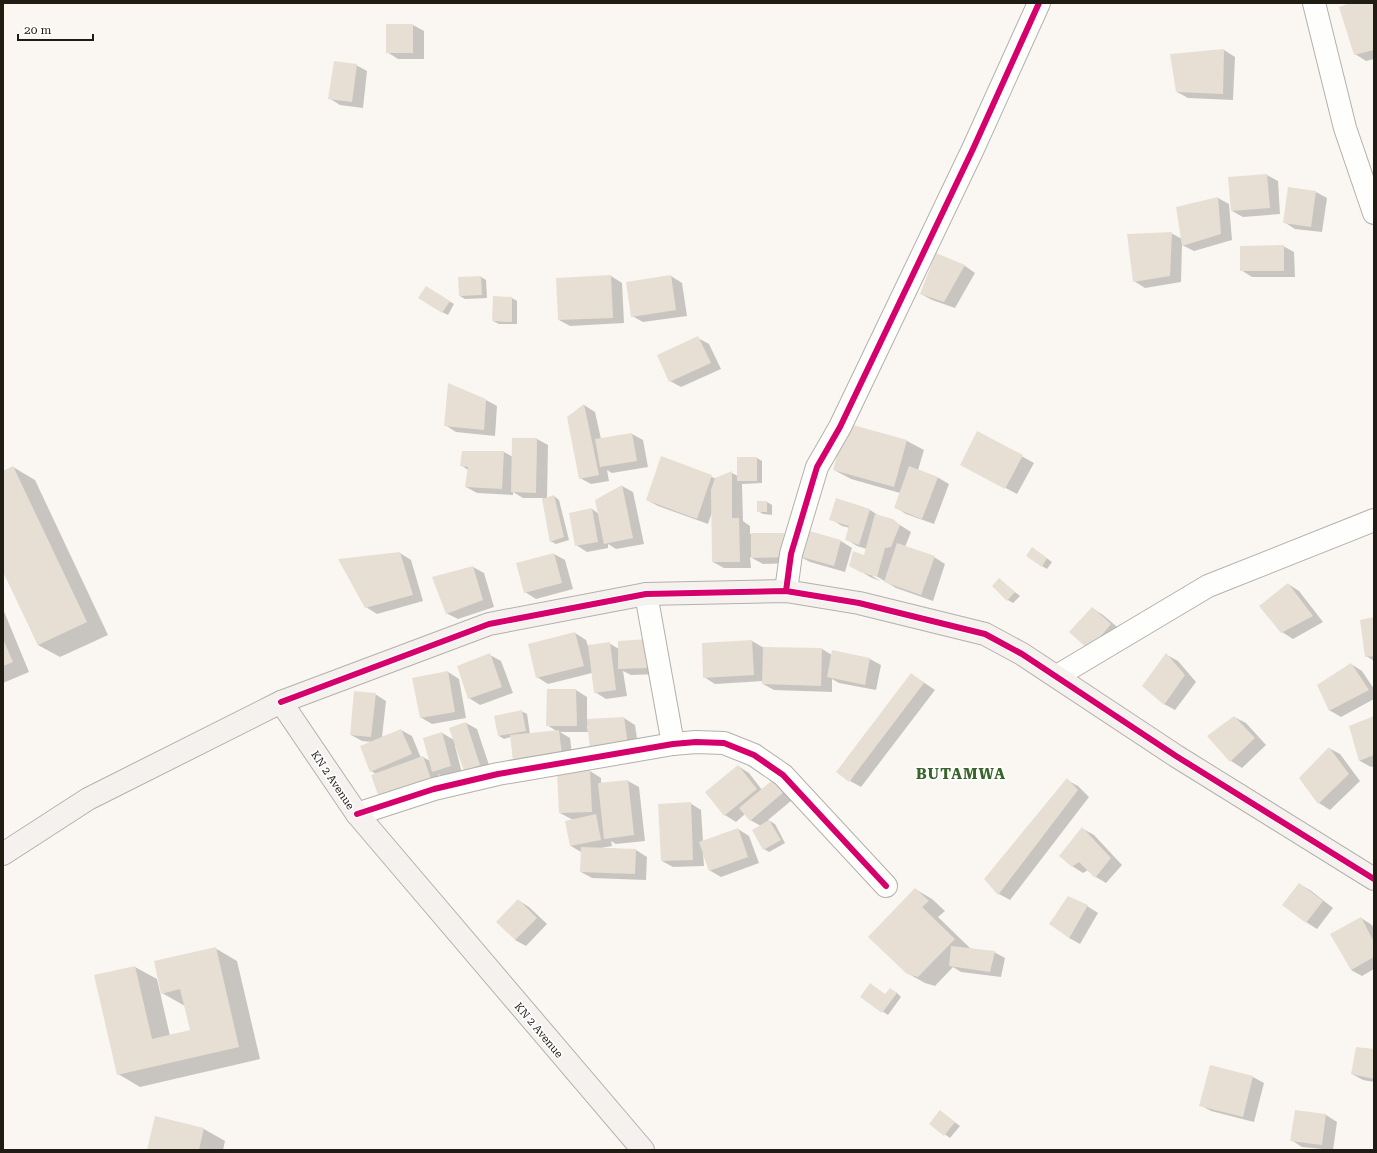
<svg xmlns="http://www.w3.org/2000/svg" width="1377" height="1153" font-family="'Roboto Serif',serif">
  <rect width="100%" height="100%" fill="#faf7f2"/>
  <g fill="#0003">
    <polygon points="1353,3 1374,3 1374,59 1366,61 1355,54"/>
    <polygon points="387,25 413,25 424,31 424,59 398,59 387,52"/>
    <polygon points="1224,50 1235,57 1233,100 1188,98 1177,92 1171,55"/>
    <polygon points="356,65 367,71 363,108 340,105 329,98"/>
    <polygon points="1267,175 1278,181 1280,214 1243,217 1232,211"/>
    <polygon points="1316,192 1327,198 1322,232 1295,229 1284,222"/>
    <polygon points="1218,198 1229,204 1232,240 1194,251 1182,245 1181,282 1145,288 1134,281 1171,233 1182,239 1177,208"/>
    <polygon points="1283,246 1294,252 1295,277 1252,277 1241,270"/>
    <polygon points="936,254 965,266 975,273 955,308 932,300 921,294"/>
    <polygon points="611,276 622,283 624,323 570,326 559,320"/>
    <polygon points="671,276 682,283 687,316 643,322 632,316"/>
    <polygon points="481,277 486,280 487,298 465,299 460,296"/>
    <polygon points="431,290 454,304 448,315 442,312"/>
    <polygon points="494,297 512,298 517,301 517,324 499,324 493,321"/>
    <polygon points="698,338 709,344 721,369 681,387 670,381"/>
    <polygon points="486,400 497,406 495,436 456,432 445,425"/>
    <polygon points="584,405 595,412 601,439 632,434 643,440 648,467 612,473 607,470 609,481 591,484 580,478 568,417"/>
    <polygon points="847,424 907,441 924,450 918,470 937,477 949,484 934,524 906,514 895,507 900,493 851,479 834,470"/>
    <polygon points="978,432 1034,463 1017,494 972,470"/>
    <polygon points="537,439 548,445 547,499 554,496 559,500 569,540 556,544 550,541 543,498 523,498 513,492 513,495 477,493 466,487 468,470 461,465 504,452 513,457"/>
    <polygon points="662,458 717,479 732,473 738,476 757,458 762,461 762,483 742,484 743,521 750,526 750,534 784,534 795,540 795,563 763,564 750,557 751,568 724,568 713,562 712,512 708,524 658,506 647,500"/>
    <polygon points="13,467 35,480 108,635 60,657 38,645 3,570 3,472"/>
    <polygon points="622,486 633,492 644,544 616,549 608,544 608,548 587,552 576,545 592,509 599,514"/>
    <polygon points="767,502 772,505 772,515 763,514 758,511"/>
    <polygon points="870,510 881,517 892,520 911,532 905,547 934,557 945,564 933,601 896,588 873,574 872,576 881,581 872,578 850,565 865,556 867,549 857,546 846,539 850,528 842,526 831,519"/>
    <polygon points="841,541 852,548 845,572 810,562 799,556"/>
    <polygon points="1038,552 1052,562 1047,569 1042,566"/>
    <polygon points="400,553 411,560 423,601 377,614 366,607"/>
    <polygon points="554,554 565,560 573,589 536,599 525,592 517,564"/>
    <polygon points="473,567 484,573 494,607 458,619 446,613"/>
    <polygon points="999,579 1020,596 1013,603 1008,600 993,586"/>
    <polygon points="1288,584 1299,591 1323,622 1293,639 1282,632"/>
    <polygon points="1092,608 1103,615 1122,631 1089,649"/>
    <polygon points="3,609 29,672 3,683"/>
    <polygon points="1374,618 1374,661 1366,656"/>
    <polygon points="575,633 586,640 588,646 609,643 659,674 631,675 623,671 627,696 606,699 595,692 592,673 548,684 537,677"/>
    <polygon points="752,641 764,648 822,649 832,655 833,651 870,659 881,665 876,690 839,683 832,679 832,692 774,690 763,684 763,681 715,684 704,677 703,644"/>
    <polygon points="490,655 501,661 513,693 480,705 469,698"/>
    <polygon points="1167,655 1178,661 1196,682 1175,710 1164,704"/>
    <polygon points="1351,664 1362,671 1374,689 1374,699 1341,717 1329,710"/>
    <polygon points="448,672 459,679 466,718 432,724 420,717"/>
    <polygon points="911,674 935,690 861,787 850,781"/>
    <polygon points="548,690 576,690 587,697 587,720 624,718 635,725 639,751 587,725 588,732 560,732 570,738 573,761 525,766 513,759 511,737 504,739 499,736 521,711 527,714 530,734 558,732 547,725"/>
    <polygon points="375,694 386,701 382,737 401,730 412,736 421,758 423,757 430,761 442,733 454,740 466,723 477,729 491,771 465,770 456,745 455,746 462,773 444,777 438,774 444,791 376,774 371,771 372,742 362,741 351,735"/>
    <polygon points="1234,717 1246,723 1266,745 1242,768 1231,761"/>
    <polygon points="1374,717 1374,766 1371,767 1360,761 1351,727"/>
    <polygon points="1329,748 1340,754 1360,781 1330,810 1319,803 1301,778"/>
    <polygon points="738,766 749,773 762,790 776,778 797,796 768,820 775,824 785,843 769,852 764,849 753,831 761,826 750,820 745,814 736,822 725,815 706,792"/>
    <polygon points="590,771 601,778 601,784 628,781 639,787 645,841 616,844 611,841 612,846 601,848 636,850 647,857 646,880 592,878 581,872 581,852 571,846 573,820 560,813"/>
    <polygon points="1067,780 1078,786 1089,797 1010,900 999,894 985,879"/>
    <polygon points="690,803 701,810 703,842 738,829 749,836 759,863 721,877 709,870 703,853 704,866 673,867 662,861"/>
    <polygon points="1083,829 1094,835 1122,865 1106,883 1096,877 1088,870 1083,873 1072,866"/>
    <polygon points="1299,884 1310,890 1333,908 1317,929 1306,922"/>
    <polygon points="915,889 932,899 945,911 938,917 971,949 994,952 1005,958 1001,977 961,972 953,967 935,986 925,983 907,973"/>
    <polygon points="518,900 529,907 547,924 526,946 515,940"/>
    <polygon points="1087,906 1098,913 1080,944 1069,938"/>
    <polygon points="1361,918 1372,925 1374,929 1374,969 1362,976 1351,970"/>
    <polygon points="215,948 237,961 260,1059 140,1087 118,1074 135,967 157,979 170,1036 191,1031 185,1006 162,993"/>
    <polygon points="896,992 901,997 888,1015 861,997 886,995"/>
    <polygon points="1374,1050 1374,1082 1363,1080 1352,1074"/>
    <polygon points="1253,1077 1264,1083 1254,1122 1211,1111 1200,1105"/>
    <polygon points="1296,1111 1326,1115 1337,1122 1333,1150 1302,1147 1291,1140"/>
    <polygon points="945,1115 960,1126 950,1138 931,1124"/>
    <polygon points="204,1129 225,1141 223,1150 148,1150"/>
  </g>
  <g fill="#e7dfd4">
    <polygon points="1350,3 1374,3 1374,50 1354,55 1339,7"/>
    <rect x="386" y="24" width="27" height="29"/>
    <polygon points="1224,49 1223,94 1176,92 1170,54"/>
    <polygon points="334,61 357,64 352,102 328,99"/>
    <polygon points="1267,174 1270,208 1231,211 1228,177"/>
    <polygon points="1288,187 1316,191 1311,227 1283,223"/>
    <polygon points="1218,197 1221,234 1182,246 1176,207"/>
    <polygon points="1172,232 1170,276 1133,282 1127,234"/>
    <polygon points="1284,245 1284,271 1240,271 1240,246"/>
    <polygon points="936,253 965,265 944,302 920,294"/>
    <polygon points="611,275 613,318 558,320 556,278"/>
    <polygon points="671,275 676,310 631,317 626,282"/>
    <polygon points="481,276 482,295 459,296 458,277"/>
    <polygon points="426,286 450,301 442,313 418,298"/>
    <polygon points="493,296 512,297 512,322 492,321"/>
    <polygon points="698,336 711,363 669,382 657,355"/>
    <polygon points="448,383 486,399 484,430 444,426"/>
    <polygon points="584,404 599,475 579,479 567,417"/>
    <polygon points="846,423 907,440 894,487 833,470"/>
    <polygon points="977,431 1023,455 1005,489 960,465"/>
    <polygon points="632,433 637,461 600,467 595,439"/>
    <polygon points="512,438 537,438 536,493 511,492"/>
    <polygon points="462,451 504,451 502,489 465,487 468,467 460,466"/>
    <polygon points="661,456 712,475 697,519 646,500"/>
    <rect x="737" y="457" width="20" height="24"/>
    <polygon points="13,466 87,622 38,645 3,572 3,471"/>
    <polygon points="909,466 938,477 922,519 894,508"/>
    <polygon points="732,471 732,518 739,518 740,562 712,562 711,490 715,478"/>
    <polygon points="622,485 633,538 604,544 595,500"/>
    <polygon points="554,495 564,537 550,542 542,499"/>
    <polygon points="836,498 870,509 859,545 845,540 849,526 829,520"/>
    <rect x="757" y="501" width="10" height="11"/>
    <polygon points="592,508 598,542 575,546 569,513"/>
    <polygon points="875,514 893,519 900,525 891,547 885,548 877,577 860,572 849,566 853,551 864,555"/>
    <polygon points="806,530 841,540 834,566 798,556"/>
    <polygon points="751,533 784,533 785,557 751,558"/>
    <polygon points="897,543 935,556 921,595 884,582"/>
    <polygon points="1032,547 1047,558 1042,567 1026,556"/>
    <polygon points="400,552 413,595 365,608 338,559"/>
    <polygon points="554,553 562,583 524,593 516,563"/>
    <polygon points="473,566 483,600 446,614 432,577"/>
    <polygon points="999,578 1015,592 1007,601 992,586"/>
    <polygon points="1288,583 1313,616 1281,633 1259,606"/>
    <polygon points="1092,607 1111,624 1089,650 1069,632"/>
    <polygon points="1374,617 1374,656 1365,657 1360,620"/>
    <polygon points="575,632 584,666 536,678 528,644"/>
    <polygon points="3,639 13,662 3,666"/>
    <polygon points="648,639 648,668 618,669 618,641"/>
    <polygon points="752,640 754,675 703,678 702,643"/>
    <polygon points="610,642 616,690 594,693 588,645"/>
    <polygon points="763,647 822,648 821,686 762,684"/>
    <polygon points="832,650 870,658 865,685 827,677"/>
    <polygon points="490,653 502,687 468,699 457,666"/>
    <polygon points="1166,653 1185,675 1164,705 1142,686"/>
    <polygon points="1351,663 1369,690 1329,711 1317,685"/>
    <polygon points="448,671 455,712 420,718 412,678"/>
    <polygon points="911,673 924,683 849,782 836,772"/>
    <polygon points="547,689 576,689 577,726 546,726"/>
    <polygon points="354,691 376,693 371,737 350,735"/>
    <polygon points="522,710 526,731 498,736 494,716"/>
    <polygon points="1234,716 1255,738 1230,762 1207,736"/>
    <polygon points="1374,716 1374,755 1359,761 1349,726"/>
    <polygon points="624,717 628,745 590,751 587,719"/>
    <polygon points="466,722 480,765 464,771 449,728"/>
    <polygon points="401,729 412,754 370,772 360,746"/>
    <polygon points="559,730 562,755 513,760 510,735"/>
    <polygon points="442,732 451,766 432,772 423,738"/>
    <polygon points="1329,747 1349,774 1318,804 1299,778"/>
    <polygon points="423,756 433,785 381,803 371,775"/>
    <polygon points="738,765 757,789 724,816 705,792"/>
    <polygon points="590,770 592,812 559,813 557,773"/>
    <polygon points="776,777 786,790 750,821 739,808"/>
    <polygon points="1067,778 1078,790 998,895 984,879"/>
    <polygon points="628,780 634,835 604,839 598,783"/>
    <polygon points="691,802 693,860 661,861 658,804"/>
    <polygon points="596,814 601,840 570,846 565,821"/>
    <polygon points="769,820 781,840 763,850 752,830"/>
    <polygon points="1082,827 1111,858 1095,878 1079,862 1072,867 1059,856"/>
    <polygon points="738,828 748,857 709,871 699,842"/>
    <polygon points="581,847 636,849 635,874 580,872"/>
    <polygon points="1299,883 1323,901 1306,923 1282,905"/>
    <polygon points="915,888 929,901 922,907 955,939 918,977 907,974 868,937"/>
    <polygon points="1068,896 1088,905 1069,938 1049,924"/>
    <polygon points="518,899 537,918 515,940 496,922"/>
    <polygon points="1361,917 1374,942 1374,957 1351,970 1330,934"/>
    <polygon points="951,946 995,951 990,972 949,966"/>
    <polygon points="216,947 239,1047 117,1075 94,975 135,966 152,1039 190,1030 180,989 161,994 154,961"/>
    <polygon points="870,983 885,994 890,988 897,993 882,1013 860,997"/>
    <polygon points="1356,1047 1374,1049 1374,1079 1351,1074"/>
    <polygon points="1210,1065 1253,1076 1243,1117 1199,1106"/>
    <polygon points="940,1110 955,1122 944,1136 929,1124"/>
    <polygon points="1295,1110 1326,1114 1322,1145 1290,1141"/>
    <polygon points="155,1116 204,1128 199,1150 147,1150"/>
  </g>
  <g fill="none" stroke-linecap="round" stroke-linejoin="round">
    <defs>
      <g id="street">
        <polyline points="1314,3 1345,128 1374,213"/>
        <polyline points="786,591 791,554 817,467 840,427 973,149 1039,3"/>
        <polyline points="646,594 673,744"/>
        <polyline points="1057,676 1208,586 1374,520"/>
        <polyline points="357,814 434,789 498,774 673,744 696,742 724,743 754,755 783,775 886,886"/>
      </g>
      <g id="secondary">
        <polyline points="281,702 357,814 643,1150"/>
        <polyline points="3,854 88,799 281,702 489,624 646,594 786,591 859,603 985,634 1022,654 1176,756 1374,879"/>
      </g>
    </defs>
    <use href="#street" stroke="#b4b0aa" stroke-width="24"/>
    <use href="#secondary" stroke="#b4b0aa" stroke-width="24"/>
    <use href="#street" stroke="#fefefd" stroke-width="22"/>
    <use href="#secondary" stroke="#f4f1ef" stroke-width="22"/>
    <defs>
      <g id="cycleway">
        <polyline points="786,591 791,554 817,467 840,427 973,149 1039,3"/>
        <polyline points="281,702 489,624 646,594 786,591 859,603 985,634 1022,654 1176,756 1374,879"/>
        <polyline points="357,814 434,789 498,774 673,744 696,742 724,743 754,755 783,775 886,886"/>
      </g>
    </defs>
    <use href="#cycleway" stroke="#fff" stroke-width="8"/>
    <use href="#cycleway" stroke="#d6006c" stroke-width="6"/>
  </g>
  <g text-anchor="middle" stroke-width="3.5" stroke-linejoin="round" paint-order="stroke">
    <g font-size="11" fill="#201b13" stroke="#fff">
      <text transform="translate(333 780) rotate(56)" y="4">KN 2 Avenue</text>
      <text transform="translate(539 1030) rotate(50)" y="4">KN 2 Avenue</text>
    </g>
    <g font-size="15" font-weight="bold" letter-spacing="1" fill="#38652b" stroke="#fff">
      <text x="961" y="779">BUTAMWA</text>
    </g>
  </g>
  <rect width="1377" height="1153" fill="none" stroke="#201b13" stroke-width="8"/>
  <path d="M18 34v6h75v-6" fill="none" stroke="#201b13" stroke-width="2"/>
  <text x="24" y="34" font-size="12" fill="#201b13" stroke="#ffffff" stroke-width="3" paint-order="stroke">20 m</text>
</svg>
